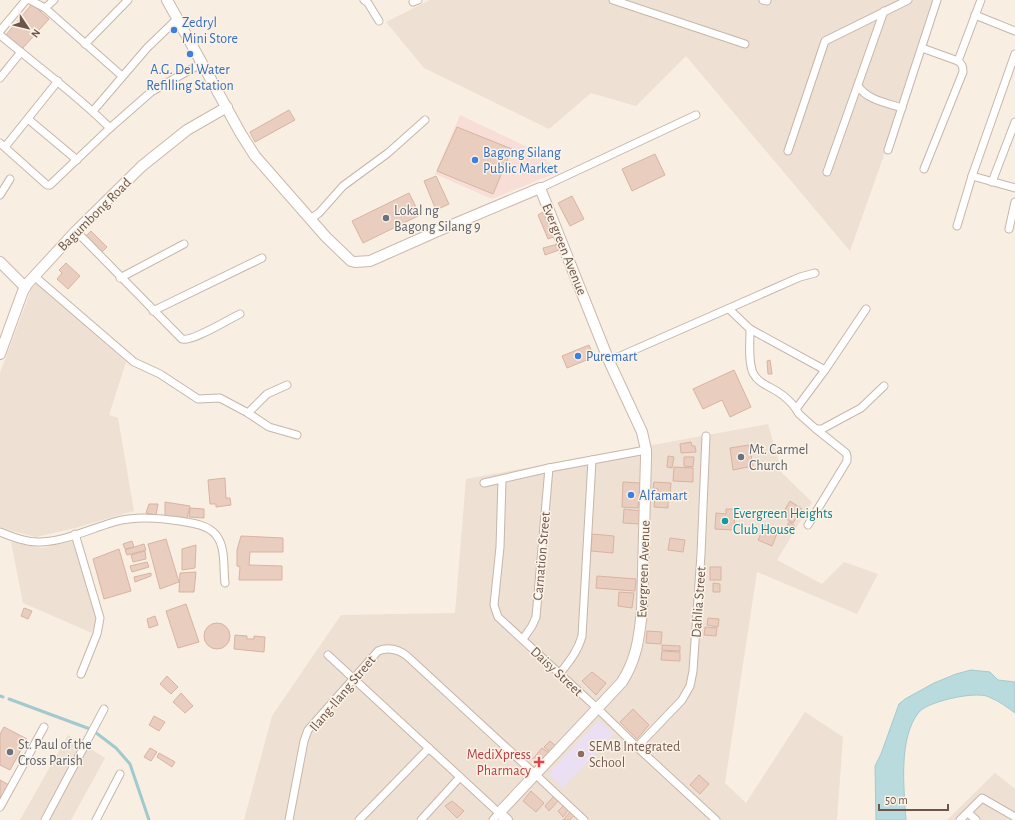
<svg xmlns="http://www.w3.org/2000/svg" width="1015" height="820" font-family="'Alegreya Sans',sans-serif">
  <rect width="100%" height="100%" fill="#f8eee2"/>
  <g fill="#eee0d2">
    <polygon points="430,0 939,0 850,251 686,56 636,106 591,93 549,129 424,68 386,22"/>
    <polygon points="37,282 126,362 109,415 118,418 134,511 75,528 36,537 12,531 0,527 0,373 31,290"/>
    <polygon points="768,424 782,473 812,502 777,560 822,584 844,562 878,574 857,614 757,572 725,783 746,803 805,712 843,737 837,820 244,820 272,716 341,615 455,613 466,479"/>
    <polygon points="74,541 98,615 92,633 23,603 11,542 42,548"/>
    <polygon points="68,735 105,758 71,820 20,820"/>
    <polygon points="995,773 1015,789 1015,820 947,820"/>
  </g>
  <polygon fill="#f7dfd7" points="460,115 540,153 558,172 492,199 435,174"/>
  <polygon fill="#ebdff4" points="599,720 614,734 563,788 548,774"/>
  <path fill="#badbde" stroke="#a2cace" d="M971,670L990,672L998,680L1015,682V713C1007,707 999,701 989,697C982,693 961,696 953,698C944,700 925,705 919,712C898,738 904,788 906,820H876L875,766L881,754L899,704L905,699L934,683L956,674Z"/>
  <g fill="none" stroke-linecap="round" stroke-linejoin="round">
    <g stroke="#a2cace" stroke-width="3">
      <polyline points="0,696 3,697"/>
      <polyline points="9,699 90,729"/>
      <polyline points="95,732 116,748 130,764 149,820"/>
    </g>
  </g>
  <g fill="#e9cdbe" stroke="#d9b3a1">
    <polygon points="32,4 49,19 21,50 5,36"/>
    <polygon points="289,110 295,120 255,142 250,132"/>
    <polygon points="457,127 512,149 493,194 437,171"/>
    <polygon points="655,154 665,175 632,191 622,169"/>
    <polygon points="436,176 449,204 436,210 424,181"/>
    <polygon points="409,193 420,215 363,243 352,221"/>
    <polygon points="572,196 584,219 570,226 558,203"/>
    <polygon points="545,211 556,236 548,239 538,215"/>
    <polygon points="91,231 107,247 101,253 85,237"/>
    <polygon points="558,244 559,250 545,255 543,248"/>
    <polygon points="66,263 80,276 68,289 57,279 62,273 59,270"/>
    <polygon points="589,345 594,357 567,368 562,356"/>
    <polygon points="770,360 772,374 768,374 767,361"/>
    <polygon points="734,370 751,407 730,417 722,400 703,409 693,389"/>
    <polygon points="691,442 692,446 695,446 696,452 681,453 680,444"/>
    <polygon points="749,445 753,466 733,470 730,448"/>
    <polygon points="668,456 674,457 672,468 667,467"/>
    <polygon points="684,457 694,457 693,467 684,466"/>
    <polygon points="674,467 693,468 693,482 673,481"/>
    <polygon points="225,478 226,498 230,498 231,505 216,507 216,504 210,504 208,480"/>
    <polygon points="623,482 640,483 638,508 622,507"/>
    <polygon points="654,482 671,483 670,494 658,493 658,489 653,488"/>
    <polygon points="655,496 668,497 668,508 654,507"/>
    <polygon points="790,501 802,509 793,523 781,516"/>
    <polygon points="165,502 190,506 187,518 165,516"/>
    <polygon points="149,504 158,504 156,515 146,513"/>
    <polygon points="190,508 204,509 204,518 189,517"/>
    <polygon points="624,509 642,511 641,524 623,523"/>
    <polygon points="726,509 735,509 734,530 715,529 716,513 726,514"/>
    <polygon points="789,522 795,526 792,532 786,528"/>
    <polygon points="765,525 778,531 772,546 758,540"/>
    <polygon points="592,534 614,536 613,553 591,551"/>
    <polygon points="241,536 283,538 283,552 250,552 249,565 282,566 282,580 239,580 240,567 237,566 237,550"/>
    <polygon points="670,538 685,540 683,552 668,550"/>
    <polygon points="166,539 179,582 160,589 148,544"/>
    <polygon points="132,541 134,547 125,549 123,544"/>
    <polygon points="144,544 146,550 127,555 125,550"/>
    <polygon points="196,545 195,568 182,570 182,549"/>
    <polygon points="119,549 131,591 104,599 93,559"/>
    <polygon points="145,551 146,559 133,562 131,555"/>
    <polygon points="147,562 149,567 132,572 130,566"/>
    <rect x="710" y="567" width="11" height="13"/>
    <polygon points="196,572 194,592 179,592 180,573"/>
    <polygon points="151,573 151,576 135,582 134,577"/>
    <polygon points="597,576 636,579 635,591 596,588"/>
    <polygon points="713,583 720,584 720,592 713,592"/>
    <polygon points="619,592 634,593 632,608 618,606"/>
    <polygon points="186,604 199,642 178,648 166,611"/>
    <polygon points="24,608 32,611 28,619 21,616"/>
    <polygon points="155,616 158,625 149,628 147,619"/>
    <polygon points="708,618 719,619 718,627 707,625"/>
    <circle cx="217" cy="636" r="13"/>
    <polygon points="705,627 717,628 716,636 704,635"/>
    <polygon points="647,631 662,632 661,644 646,643"/>
    <polygon points="235,635 247,636 247,639 254,639 254,636 265,637 264,652 234,649"/>
    <polygon points="662,645 680,646 680,651 662,650"/>
    <polygon points="662,651 680,652 680,661 661,660"/>
    <polygon points="592,672 606,683 596,695 582,681"/>
    <polygon points="167,676 178,687 171,694 160,684"/>
    <polygon points="181,693 193,706 185,713 173,702"/>
    <polygon points="633,709 649,725 637,739 620,722"/>
    <polygon points="154,716 165,722 159,731 149,725"/>
    <polygon points="4,727 27,739 10,770 0,765 0,734"/>
    <polygon points="550,741 557,747 551,753 544,747"/>
    <polygon points="150,748 157,752 151,761 144,757"/>
    <polygon points="542,748 549,753 538,765 532,760"/>
    <polygon points="159,753 175,762 172,767 157,757"/>
    <polygon points="699,775 709,784 700,794 690,785"/>
    <polygon points="0,780 9,785 0,800"/>
    <polygon points="531,791 544,803 536,812 523,801"/>
    <polygon points="554,796 559,800 549,811 545,806"/>
    <polygon points="452,801 464,811 457,818 445,806"/>
    <polygon points="564,805 569,809 563,817 558,811"/>
    <polygon points="571,811 574,815 570,820 563,820"/>
  </g>
  <g fill="none" stroke-linecap="round" stroke-linejoin="round">
    <defs>
      <g id="street">
        <polyline points="30,0 45,8 122,76"/>
        <polyline points="364,0 368,3 379,21"/>
        <polyline points="613,0 745,44"/>
        <polyline points="763,0 767,1"/>
        <polyline points="413,2 418,0"/>
        <polyline points="45,8 54,0"/>
        <polyline points="975,15 1015,31"/>
        <polyline points="0,31 26,0"/>
        <path d="M0,35C37,66 76,94 110,128"/>
        <polyline points="85,44 128,0"/>
        <path d="M922,48L958,61C962,64 963,66 963,72L924,169"/>
        <polyline points="958,61 981,0"/>
        <polyline points="0,78 21,52"/>
        <path d="M858,86C867,100 887,103 902,108"/>
        <polyline points="93,111 147,48 177,19"/>
        <polyline points="28,119 77,160"/>
        <polyline points="0,143 47,185 50,185 110,128 151,92 202,63"/>
        <polyline points="5,147 58,81"/>
        <polyline points="888,150 937,0"/>
        <polyline points="788,151 825,41 908,0"/>
        <polyline points="827,172 884,11"/>
        <polyline points="972,176 1015,188"/>
        <polyline points="992,182 1015,122"/>
        <polyline points="540,188 696,115"/>
        <polyline points="0,195 10,179"/>
        <polyline points="310,219 319,213 343,186 388,153 425,120"/>
        <polyline points="957,226 972,176 1015,54"/>
        <polyline points="1009,229 1015,202"/>
        <path d="M76,231L182,339C192,342 229,319 240,314"/>
        <polyline points="34,276 134,362 160,374 198,399 220,398 248,413 269,427 297,435"/>
        <polyline points="120,278 184,244"/>
        <path d="M729,309L750,329C750,342 748,361 753,373C758,383 769,386 778,392C786,397 791,402 796,409L825,370L866,309"/>
        <polyline points="153,311 262,258"/>
        <polyline points="750,329 825,370"/>
        <polyline points="609,361 800,277 815,273"/>
        <polyline points="796,409 799,414 816,429 822,429 861,408 884,386"/>
        <polyline points="248,413 267,394 287,385"/>
        <polyline points="502,480 500,547 494,605 498,617 598,709 637,747 716,820"/>
        <polyline points="484,483 549,468 646,450"/>
        <polyline points="808,525 847,461 847,456 846,453 816,429"/>
        <path d="M0,532C13,537 27,543 41,542C66,541 90,529 114,522C136,516 158,518 180,521C193,523 208,525 216,535C226,547 223,568 225,583"/>
        <polyline points="75,534 100,618 97,634 81,674"/>
        <polyline points="523,639 532,626 536,617 549,468"/>
        <polyline points="328,655 499,813 493,820"/>
        <path d="M560,673C569,662 578,651 582,636L592,460"/>
        <polyline points="637,747 682,700 690,686 693,671 701,554 706,436"/>
        <polyline points="0,807 44,727"/>
        <polyline points="968,813 976,820"/>
        <polyline points="45,820 104,709"/>
        <polyline points="96,820 120,774"/>
        <path d="M289,820L304,741L308,730L378,651C388,647 398,649 407,656L535,774L584,820"/>
        <polyline points="359,820 429,748"/>
        <polyline points="421,820 460,777"/>
        <polyline points="960,820 982,798 1015,817"/>
      </g>
      <g id="secondary">
        <path d="M167,0L241,134L255,156L326,237L351,261L355,262L370,261L440,230L540,188L609,361L642,432L646,450V457L642,611C639,638 637,658 622,682L499,813L507,820"/>
        <polyline points="0,262 25,287"/>
        <polyline points="0,354 23,291 28,283 76,231 142,166 187,130 227,107"/>
      </g>
    </defs>
    <use href="#street" stroke="#c7b6ab" stroke-width="9"/>
    <use href="#secondary" stroke="#ccb8ab" stroke-width="12"/>
    <use href="#street" stroke="#fff" stroke-width="7"/>
    <use href="#secondary" stroke="#fff" stroke-width="10"/>
  </g>
  <g fill="#3f7fe0" stroke="#fcf3e7" stroke-width="1.5">
    <circle cx="174" cy="30" r="4"/>
    <circle cx="190" cy="54" r="4"/>
    <circle cx="475" cy="160" r="4"/>
    <circle cx="578" cy="356" r="4"/>
    <circle cx="631" cy="495" r="4"/>
  </g>
  <g fill="#6b7280" stroke="#fcf3e7" stroke-width="1.5">
    <circle cx="386" cy="218" r="4"/>
    <circle cx="741" cy="457" r="4"/>
    <circle cx="10" cy="752" r="4"/>
  </g>
  <circle fill="#0f9aa8" stroke="#fcf3e7" stroke-width="1.5" cx="725" cy="521" r="4"/>
  <circle fill="#8d6e63" stroke="#fcf3e7" stroke-width="1.5" cx="581" cy="754" r="4"/>
  <path fill="#e0444e" stroke="#fcf3e7" stroke-width="1.5" d="M537 756h4v4h4v4h-4v4h-4v-4h-4v-4h4z"/>
  <g text-anchor="middle" stroke-width="3" stroke-linejoin="round" paint-order="stroke">
    <g font-size="14" fill="#366cbe" stroke="#fcf3e7" text-anchor="start">
      <text x="182" y="27">Zedryl<tspan x="182" dy="16">Mini Store</tspan></text>
      <text x="190" y="74" text-anchor="middle">A.G. Del Water<tspan x="190" dy="16">Refilling Station</tspan></text>
      <text x="483" y="157">Bagong Silang<tspan x="483" dy="16">Public Market</tspan></text>
      <text x="586" y="361">Puremart</text>
      <text x="639" y="500">Alfamart</text>
    </g>
    <g font-size="14" fill="#5b616d" stroke="#fcf3e7" text-anchor="start">
      <text x="394" y="215">Lokal ng<tspan x="394" dy="16">Bagong Silang 9</tspan></text>
      <text x="749" y="454">Mt. Carmel<tspan x="749" dy="16">Church</tspan></text>
      <text x="18" y="749">St. Paul of the<tspan x="18" dy="16">Cross Parish</tspan></text>
    </g>
    <g font-size="14" fill="#6c564c" stroke="#fcf3e7">
      <text transform="translate(94 214) rotate(-45)" y="5">Bagumbong Road</text>
      <text transform="translate(565 249) rotate(68)" y="5">Evergreen Avenue</text>
      <text transform="translate(541 556) rotate(-85)" y="5">Carnation Street</text>
      <text transform="translate(643 569) rotate(-88)" y="5">Evergreen Avenue</text>
      <text transform="translate(698 602) rotate(-86)" y="5">Dahlia Street</text>
      <text transform="translate(557 671) rotate(43)" y="5">Daisy Street</text>
      <text transform="translate(342 693) rotate(-50)" y="5">Ilang-Ilang Street</text>
    </g>
    <g font-size="14" fill="#0d838f" stroke="#fcf3e7" text-anchor="start">
      <text x="733" y="518">Evergreen Heights<tspan x="733" dy="16">Club House</tspan></text>
    </g>
    <g font-size="14" fill="#785e54" stroke="#fcf3e7" text-anchor="start">
      <text x="589" y="751">SEMB Integrated<tspan x="589" dy="16">School</tspan></text>
    </g>
    <g font-size="14" fill="#be3a42" stroke="#fcf3e7" text-anchor="end">
      <text x="531" y="759">MediXpress<tspan x="531" dy="16">Pharmacy</tspan></text>
    </g>
  </g>
  <g transform="translate(28 28) rotate(125)" stroke="#fcf3e7" stroke-width="3" paint-order="stroke">
  <path d="M0-3L7 15L0 10L-7 15Z" fill="#6c564c"/>
  <text y="-6" font-size="11" font-weight="bold" text-anchor="middle" fill="#6c564c">N</text>
  </g>
  <path d="M879 804v6h69v-6" fill="none" stroke="#6c564c" stroke-width="2"/>
  <text x="885" y="804" font-size="12" fill="#6c564c" stroke="#fcf3e7" stroke-width="3" paint-order="stroke">50 m</text>
</svg>
